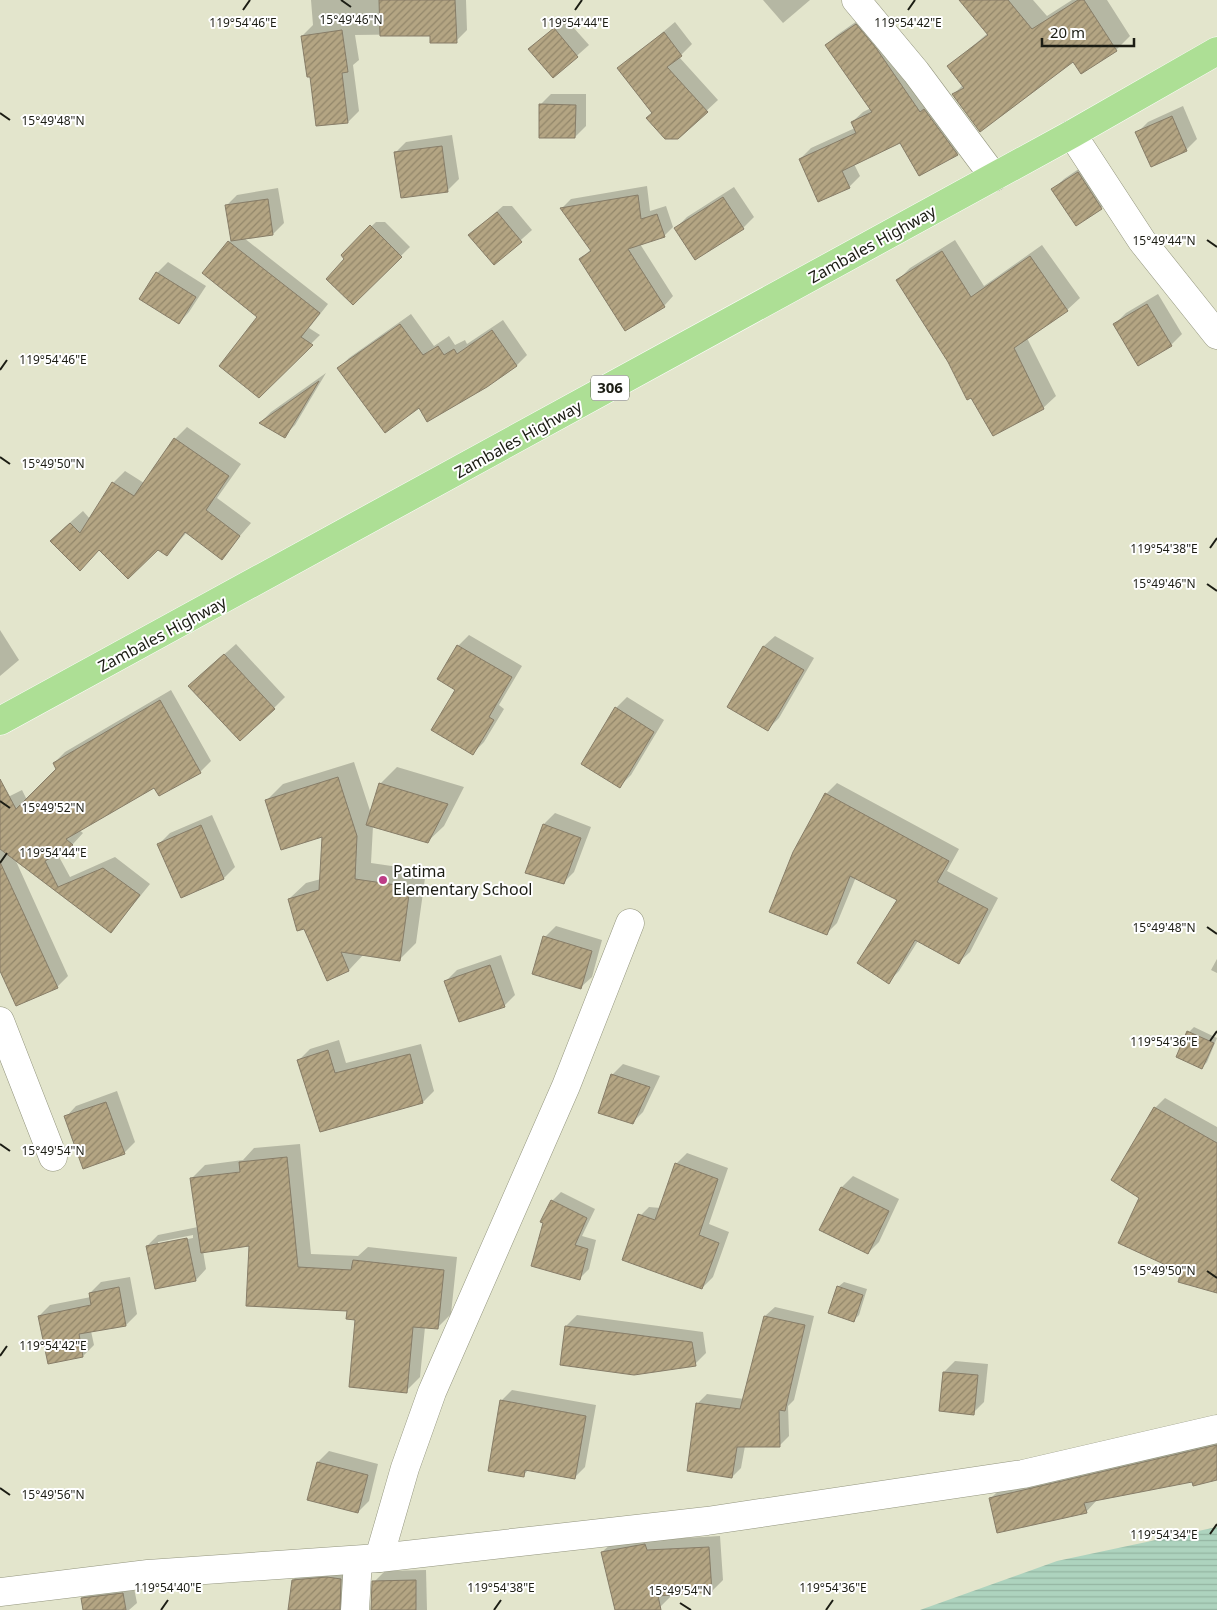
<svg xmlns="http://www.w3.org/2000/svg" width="1217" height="1610" font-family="'Noto Sans',sans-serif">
  <defs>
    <pattern id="water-rules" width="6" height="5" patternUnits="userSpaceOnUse" patternTransform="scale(1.25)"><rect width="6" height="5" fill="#add3be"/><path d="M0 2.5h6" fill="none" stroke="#94b5a2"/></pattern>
    <pattern id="building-hatch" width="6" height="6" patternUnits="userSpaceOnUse" patternTransform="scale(1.25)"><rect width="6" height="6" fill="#b4a583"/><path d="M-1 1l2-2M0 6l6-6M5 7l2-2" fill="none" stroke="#92866a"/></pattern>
  </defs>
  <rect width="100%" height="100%" fill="#e3e5cc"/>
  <polygon fill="url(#water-rules)" points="1217,1527 1217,1610 920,1610 1057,1561"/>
  <g fill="#0003" fill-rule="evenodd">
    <polygon points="311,0 466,0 467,30 456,41 431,34 355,35 359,60 353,65 359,111 348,122 311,76 302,36 313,25"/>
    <polygon points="763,0 810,0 783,23"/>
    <polygon points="960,0 1033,0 1047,16 1072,0 1107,0 1130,36 1116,50 954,94 963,85 949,66 988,33"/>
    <polygon points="867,14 968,143 957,154 919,175 901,142 854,164 860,176 849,187 800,159 811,148 855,128 852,122 863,112 871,108 826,45 837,35"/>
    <polygon points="565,18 589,45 553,77 530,49"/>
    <polygon points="675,22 692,44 679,57 718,100 677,138 653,113 619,69"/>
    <polygon points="551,94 586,94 586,126 575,137 540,105"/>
    <polygon points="1183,106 1197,139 1186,150 1151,165 1137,133 1148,122"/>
    <polygon points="452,135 459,179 448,190 402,197 395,153 406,142"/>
    <polygon points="1089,162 1112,197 1101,208 1077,224 1053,190 1064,179"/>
    <polygon points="647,186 650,211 666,206 673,227 664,236 640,244 673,296 664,306 581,259 591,249 562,208 571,199"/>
    <polygon points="734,187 754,217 743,228 676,228 687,217"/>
    <polygon points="278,188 284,223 273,234 244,238 328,304 309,328 320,335 258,396 259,317 229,242 232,239 226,206 237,195"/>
    <polygon points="503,206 512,206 532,230 494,264 470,235"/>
    <polygon points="376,222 385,222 410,247 353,303 346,259 342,255"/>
    <polygon points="955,240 984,286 1042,245 1080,298 1067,310 1027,338 1056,396 1043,408 949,362 898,280 910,268"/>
    <polygon points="168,262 206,286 189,312 179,323 157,273"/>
    <polygon points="1158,294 1182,334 1171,345 1139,364 1115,324 1126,313"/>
    <polygon points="411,314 434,346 449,336 455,345 465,340 467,344 503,320 527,355 517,365 486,386 419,406 339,368 349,358"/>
    <polygon points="326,373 295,425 284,436 261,422 271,412"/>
    <polygon points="187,427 241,464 217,498 251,523 221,558 187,532 167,555 158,548 100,548 64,528 83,511 90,519 113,483 125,471 144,483 175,439"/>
    <polygon points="0,630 19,660 0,676"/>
    <polygon points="469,635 522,666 499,705 504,709 484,742 473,753 457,690 458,646"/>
    <polygon points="775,636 814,658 779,718 768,729 729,706 764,646"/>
    <polygon points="236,644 285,697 274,708 201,675"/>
    <polygon points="171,690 211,761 200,772 155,787 79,830 83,833 73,844 57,853 70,877 115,857 150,884 111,932 15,859 68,976 57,987 0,968 0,801 22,790 27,800 58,769 54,763 65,752"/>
    <polygon points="627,697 664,720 631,775 620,786 616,708"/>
    <polygon points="354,762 371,814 380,784 397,767 464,787 444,826 427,842 373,826 371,863 426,871 416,943 400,959 364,954 349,970 305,928 289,899 306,883 321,879 323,836 266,801 283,784"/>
    <polygon points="837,783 959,849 947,871 998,898 970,952 959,962 918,941 899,971 888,982 898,899 856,877 837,923 826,934 826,794"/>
    <polygon points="555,813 591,827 574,872 563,883 527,872 544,824"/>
    <polygon points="212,815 235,867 224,878 182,896 159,844 170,833"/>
    <polygon points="556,926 602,940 592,977 581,987 545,937"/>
    <polygon points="501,955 515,995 504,1006 446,981 457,970"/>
    <polygon points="1217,959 1217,973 1211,970"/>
    <polygon points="1194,1027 1217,1038 1207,1062 1202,1068 1189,1032"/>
    <polygon points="339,1040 346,1063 421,1044 434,1091 423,1102 321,1130 299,1060 310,1049"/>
    <polygon points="623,1064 660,1076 643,1112 632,1123 612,1075"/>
    <polygon points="117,1091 135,1142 124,1153 66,1117 76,1106"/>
    <polygon points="1165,1098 1217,1127 1217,1292 1182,1271 1141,1197 1155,1108"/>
    <path d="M300,1144L311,1254L358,1256L368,1247L457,1257L451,1314L437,1328L425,1327L420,1377L406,1391L349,1310L251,1244L203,1251L206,1269L196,1280L147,1246L158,1235L198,1227L191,1179L205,1165L243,1160L254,1148ZM193,1235V1238L158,1245V1242Z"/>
    <polygon points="687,1153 728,1168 709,1224 729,1232 713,1277 702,1288 638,1218 649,1207 661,1208 676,1164"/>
    <polygon points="853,1176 899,1199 879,1242 868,1253 821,1230 842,1187"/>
    <polygon points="561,1192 595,1209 582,1236 596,1240 589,1269 580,1278 552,1201"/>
    <polygon points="130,1277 137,1314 126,1325 91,1331 94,1345 83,1356 39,1316 50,1305 91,1297 90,1293 101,1282"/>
    <polygon points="844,1282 867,1289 859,1315 854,1320 838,1287"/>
    <polygon points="775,1307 814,1316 794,1400 788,1406 789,1436 779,1446 745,1446 741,1468 732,1477 688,1470 698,1403 707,1394 744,1399 765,1316"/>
    <polygon points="577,1315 703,1332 706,1353 695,1364 566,1326"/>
    <polygon points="955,1361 988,1364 984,1402 973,1413 944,1372"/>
    <polygon points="512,1390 596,1405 585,1467 574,1478 529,1469 523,1476 501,1401"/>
    <polygon points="1217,1437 1217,1479 1193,1481 1097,1500 1086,1512 991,1498 1002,1487"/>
    <polygon points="329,1451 378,1464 369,1501 358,1512 309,1499 318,1462"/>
    <polygon points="720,1536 723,1580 712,1591 671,1594 671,1596 660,1607 647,1610 616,1610 602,1552 613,1542"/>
    <polygon points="352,1568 349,1610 290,1610 293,1580 304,1569"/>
    <polygon points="426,1570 427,1610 372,1610 374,1582 385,1571"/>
    <polygon points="133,1583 137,1603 129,1610 85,1610 82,1598 93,1588"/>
  </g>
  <g fill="url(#building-hatch)" stroke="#877d68">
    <polygon points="379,0 455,0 457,43 430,43 430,36 380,36"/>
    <polygon points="959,0 1008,0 1032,29 1078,0 1084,0 1117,51 1081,74 1073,62 980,132 952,94 964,88 947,66 988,35"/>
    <polygon points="856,24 876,48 920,112 924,109 958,155 919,176 900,143 842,171 850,188 818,202 799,159 856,133 851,122 872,112 825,45"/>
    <polygon points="554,28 578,57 553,78 528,49"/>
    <polygon points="342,30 348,72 342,73 348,123 316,126 310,77 307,77 301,36"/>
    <polygon points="664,32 682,56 667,67 708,112 678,139 665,139 646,118 652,113 617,68"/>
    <polygon points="539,104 576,105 575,138 539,138"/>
    <polygon points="1172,116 1187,151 1151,167 1135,132"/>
    <polygon points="442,146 448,192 401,198 394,152"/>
    <polygon points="1078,172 1102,209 1076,226 1051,189"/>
    <polygon points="638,195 641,219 657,214 665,237 628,249 665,307 625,331 579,259 591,251 560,208"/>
    <polygon points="723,197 744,229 695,260 674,228"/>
    <polygon points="268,199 273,235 231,241 225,205"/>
    <polygon points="497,212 522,242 494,265 468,235"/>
    <polygon points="370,225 402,257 353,305 326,279 344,259 341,255"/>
    <polygon points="228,241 320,313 301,337 313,345 259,398 219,366 257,317 202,273"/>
    <polygon points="942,251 971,297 1030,256 1068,311 1014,348 1044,409 993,436 971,398 967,400 948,362 896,280"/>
    <polygon points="156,272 196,297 179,324 139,299"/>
    <polygon points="1147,304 1172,346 1138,366 1113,324"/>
    <polygon points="400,324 423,355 438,346 444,355 454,349 457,354 492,330 517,366 487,387 427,422 419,408 385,433 337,368"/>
    <polygon points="319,381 285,438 259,423"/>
    <polygon points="174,438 229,476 206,510 240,536 222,560 185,532 167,556 158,550 128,579 99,550 80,571 50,541 70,523 80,533 112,482 134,496"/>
    <polygon points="457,645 512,677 489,717 494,720 473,755 431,730 455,690 437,679"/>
    <polygon points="763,646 804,670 768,731 727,707"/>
    <polygon points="224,654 275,709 240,741 188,686"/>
    <polygon points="160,700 201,773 159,796 154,788 66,839 73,845 45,861 58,887 103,868 140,895 111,933 0,849 0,779 16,809 56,769 53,763"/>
    <polygon points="615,707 654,732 620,788 581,764"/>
    <polygon points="338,777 357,836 355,879 410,887 400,961 341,952 349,971 327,981 304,929 297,931 288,899 319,890 322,837 281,850 265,800"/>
    <polygon points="379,783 448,804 428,843 366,825"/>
    <polygon points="825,793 949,861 937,882 988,909 959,964 915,940 889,984 857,963 897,900 850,876 827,935 769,912 793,852"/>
    <polygon points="543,824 581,838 564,884 525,873"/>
    <polygon points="201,825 224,879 181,898 157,844"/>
    <polygon points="0,862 58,988 16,1006 0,971"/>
    <polygon points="543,936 592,951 581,989 532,974"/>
    <polygon points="490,965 505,1007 459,1022 444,981"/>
    <polygon points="1187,1031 1214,1043 1202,1069 1176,1057"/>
    <polygon points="328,1050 335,1073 410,1054 423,1103 320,1132 297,1060"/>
    <polygon points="611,1074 650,1087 633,1124 598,1113"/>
    <polygon points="106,1102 125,1154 83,1169 64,1116"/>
    <polygon points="1154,1107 1217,1143 1217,1293 1178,1282 1181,1272 1118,1243 1139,1198 1111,1180"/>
    <polygon points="287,1157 298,1267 351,1270 353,1260 444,1270 438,1329 413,1327 407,1393 349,1387 355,1320 346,1319 347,1311 246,1306 249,1246 201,1253 190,1178 240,1172 239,1162"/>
    <polygon points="675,1163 718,1179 699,1235 719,1243 702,1289 622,1260 638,1214 655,1220"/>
    <polygon points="841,1187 889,1211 868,1254 819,1230"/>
    <polygon points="551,1200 587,1218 575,1245 588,1249 580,1280 531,1266 543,1223 540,1222"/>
    <polygon points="187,1238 196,1281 155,1289 146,1246"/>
    <polygon points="837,1286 863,1295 854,1322 828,1313"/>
    <polygon points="119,1287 126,1326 79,1334 83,1357 48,1364 38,1316 91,1305 89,1293"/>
    <polygon points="764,1316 805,1325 785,1411 779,1410 780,1447 737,1447 732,1478 687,1471 696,1403 740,1409"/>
    <polygon points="565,1326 692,1342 696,1366 634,1375 560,1365"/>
    <polygon points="943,1372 978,1375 974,1415 939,1411"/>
    <polygon points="500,1400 586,1416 575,1479 525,1470 524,1477 488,1471"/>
    <polygon points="1217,1445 1217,1480 1193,1486 1192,1482 1084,1503 1087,1513 997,1533 989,1498"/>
    <polygon points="317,1462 368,1475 358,1513 307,1500"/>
    <polygon points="645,1544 647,1550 709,1547 712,1592 658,1596 661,1610 615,1610 601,1552"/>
    <polygon points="327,1577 341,1579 340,1610 288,1610 292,1580"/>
    <polygon points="416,1580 416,1610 371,1610 372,1581"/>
    <polygon points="123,1593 126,1610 83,1610 81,1598"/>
  </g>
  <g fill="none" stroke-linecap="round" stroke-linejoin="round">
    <defs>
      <g id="street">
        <polyline points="856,0 916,72 994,177"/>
        <polyline points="1072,134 1142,241 1217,335"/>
        <polyline points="0,1021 53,1157"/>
        <polyline points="379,1558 405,1468 432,1392 566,1086 630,923"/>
        <polyline points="0,1592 148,1574 379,1558 707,1521 1023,1474 1217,1429"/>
        <polyline points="355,1610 358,1560"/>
      </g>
      <polyline id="primary" points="0,721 1072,134 1217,51"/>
    </defs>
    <use href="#street" stroke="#93957e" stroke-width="29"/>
    <use href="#primary" stroke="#fff" stroke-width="29"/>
    <use href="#street" stroke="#fff" stroke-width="28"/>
    <use href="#primary" stroke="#addf95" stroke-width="28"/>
  </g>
  <path fill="none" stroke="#1c1d14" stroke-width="2" d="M341,0L351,7M243,10L250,0M575,10L582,0M908,10L915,0M0,113L10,120M1207,240L1217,247M0,370L7,360M0,457L10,464M1210,548L1217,538M1207,584L1217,591M0,801L10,808M0,863L7,853M1207,927L1217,934M1210,1041L1217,1031M0,1144L10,1151M1207,1271L1217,1278M0,1356L7,1346M0,1488L10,1495M1210,1534L1217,1524M680,1603L691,1610M161,1610L168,1600M494,1610L501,1600M826,1610L833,1600"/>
  <circle fill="#bd3d87" stroke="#fff" stroke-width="2" cx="383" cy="880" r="5"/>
  <g text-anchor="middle" stroke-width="4" stroke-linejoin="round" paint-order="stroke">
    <rect fill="#fff" stroke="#60615a" stroke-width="1" x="591" y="375.5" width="38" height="25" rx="4"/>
    <g font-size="15" font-weight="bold" fill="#1c1d14">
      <text x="610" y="393">306</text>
    </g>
    <g font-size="16" fill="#1c1d14" stroke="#fff">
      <text transform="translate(872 244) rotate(-29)" y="6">Zambales Highway</text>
      <text transform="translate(518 439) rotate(-29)" y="6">Zambales Highway</text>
      <text transform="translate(162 634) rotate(-28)" y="6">Zambales Highway</text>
    </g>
    <g font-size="16" fill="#1c1d14" stroke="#fff" text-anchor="start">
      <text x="393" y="877">Patima<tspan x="393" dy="18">Elementary School</tspan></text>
    </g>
  </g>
  <g font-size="12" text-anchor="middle" fill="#1c1d14" stroke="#fff" stroke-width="4" stroke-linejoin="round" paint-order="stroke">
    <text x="351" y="24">15°49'46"N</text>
    <text x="243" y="27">119°54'46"E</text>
    <text x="575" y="27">119°54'44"E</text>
    <text x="908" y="27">119°54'42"E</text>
    <text x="53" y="125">15°49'48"N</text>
    <text x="1164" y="245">15°49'44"N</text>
    <text x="53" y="364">119°54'46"E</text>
    <text x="53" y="468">15°49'50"N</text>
    <text x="1164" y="553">119°54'38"E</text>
    <text x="1164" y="588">15°49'46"N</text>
    <text x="53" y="812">15°49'52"N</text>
    <text x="53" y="857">119°54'44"E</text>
    <text x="1164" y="932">15°49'48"N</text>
    <text x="1164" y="1046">119°54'36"E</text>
    <text x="53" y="1155">15°49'54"N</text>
    <text x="1164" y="1275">15°49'50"N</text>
    <text x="53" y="1350">119°54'42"E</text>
    <text x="53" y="1499">15°49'56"N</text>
    <text x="1164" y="1539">119°54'34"E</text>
    <text x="168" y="1592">119°54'40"E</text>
    <text x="501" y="1592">119°54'38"E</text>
    <text x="833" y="1592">119°54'36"E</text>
    <text x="680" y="1595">15°49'54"N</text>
  </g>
  <path d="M1042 38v8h92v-8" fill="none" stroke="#1c1d14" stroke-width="2.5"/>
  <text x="1050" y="38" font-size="15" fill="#1c1d14" stroke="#ffffff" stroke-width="4" paint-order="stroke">20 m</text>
</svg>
